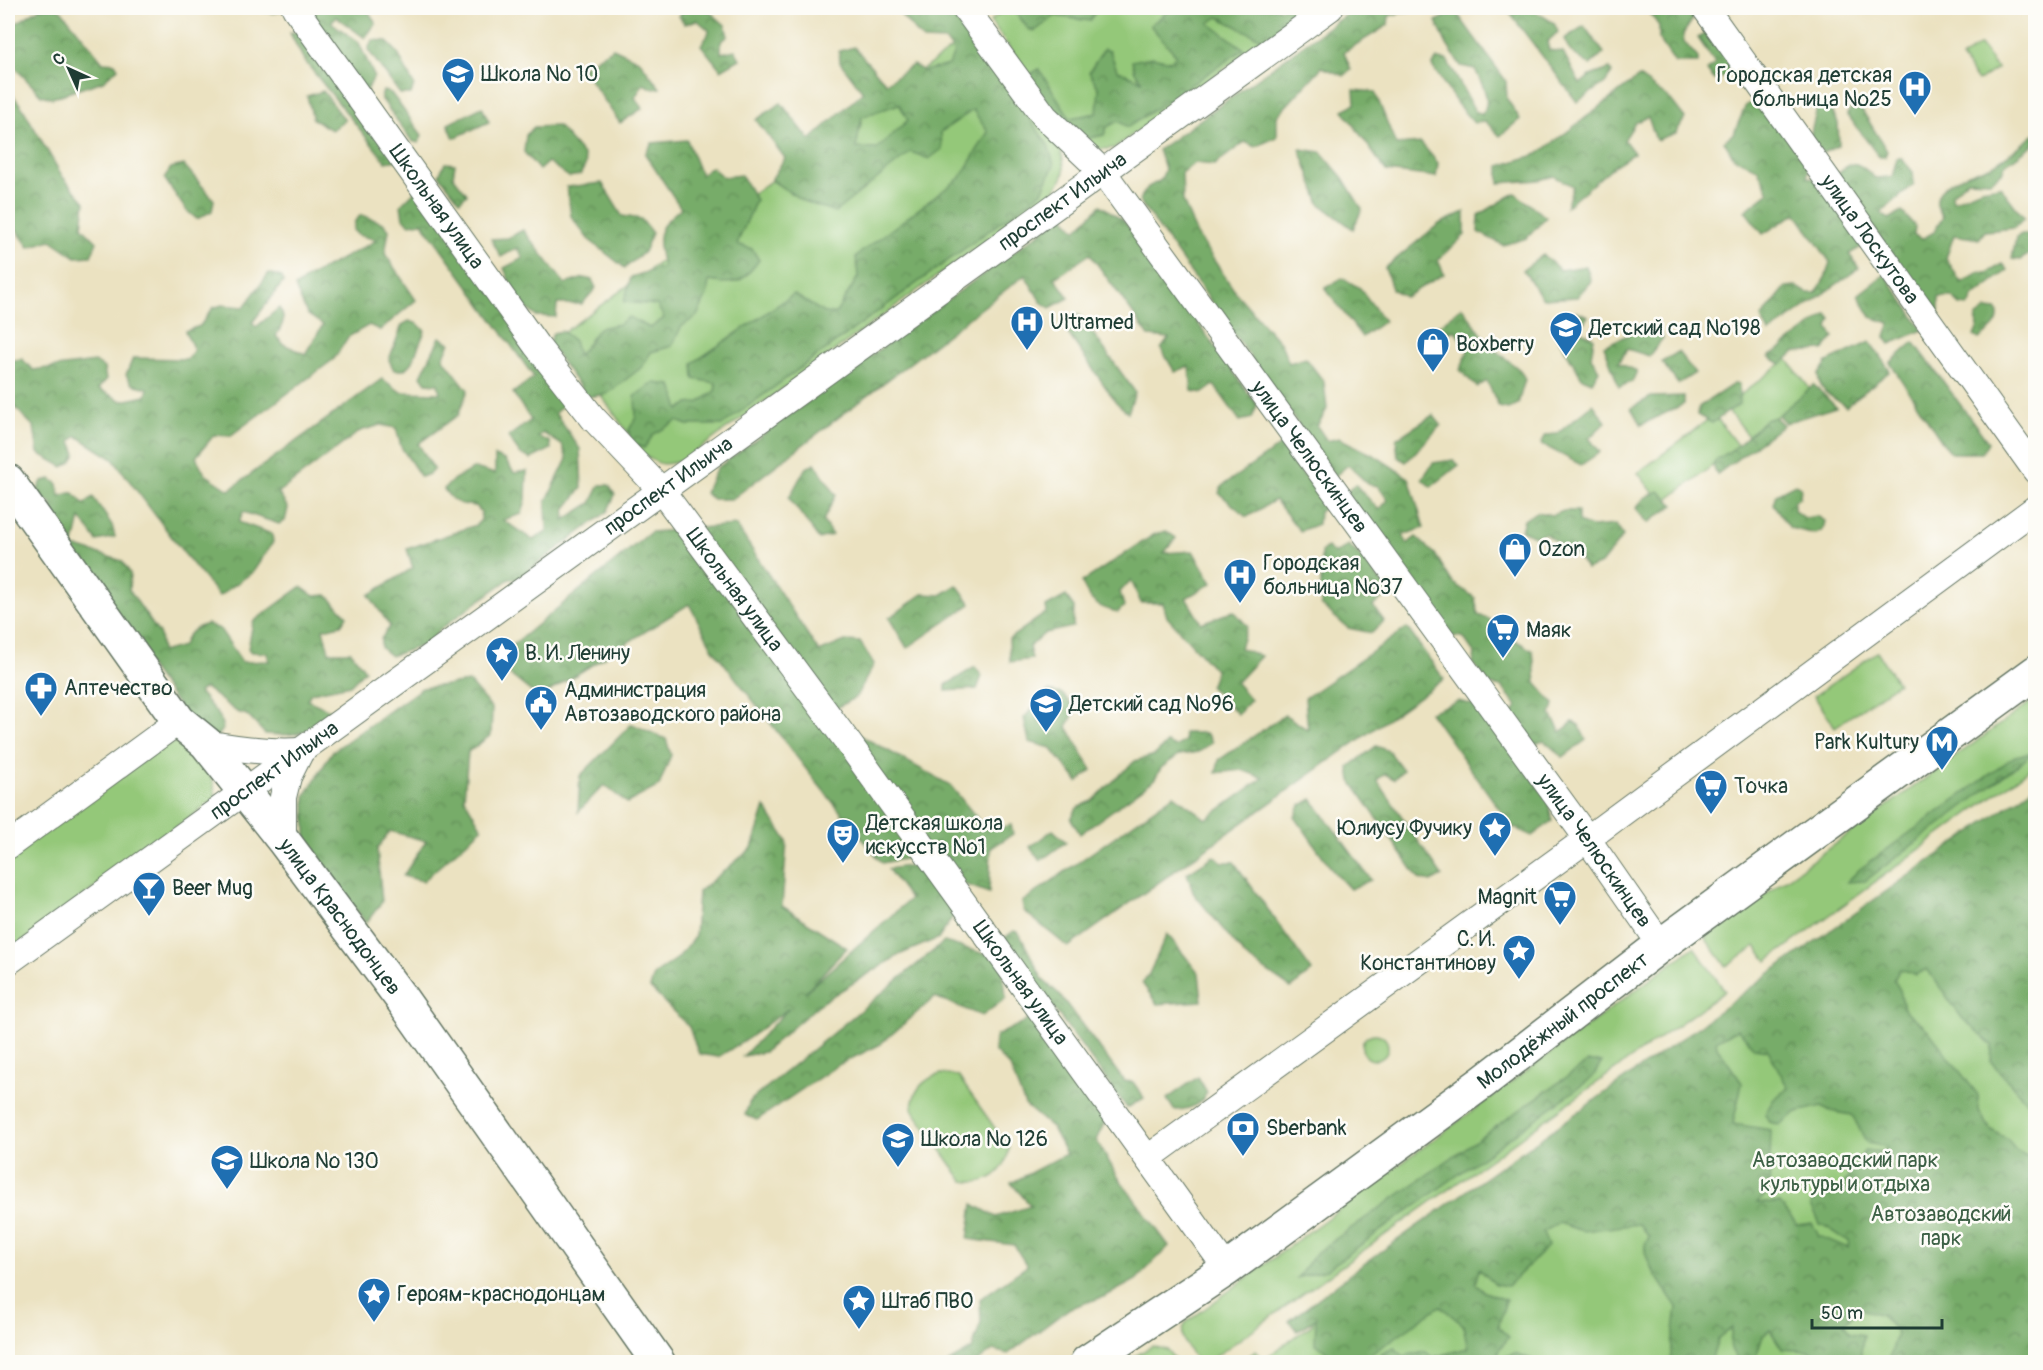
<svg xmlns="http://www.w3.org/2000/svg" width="2043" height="1370" font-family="Pangolin,sans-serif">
  <defs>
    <pattern id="forest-crowns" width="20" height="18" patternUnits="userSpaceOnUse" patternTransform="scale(1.5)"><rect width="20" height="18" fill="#77ac69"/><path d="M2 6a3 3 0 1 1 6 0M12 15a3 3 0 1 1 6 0" fill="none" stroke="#618d57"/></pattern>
  </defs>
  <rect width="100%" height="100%" fill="#fdfcf7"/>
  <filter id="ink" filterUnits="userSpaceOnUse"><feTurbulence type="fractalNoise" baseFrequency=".0167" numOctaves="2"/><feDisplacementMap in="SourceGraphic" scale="12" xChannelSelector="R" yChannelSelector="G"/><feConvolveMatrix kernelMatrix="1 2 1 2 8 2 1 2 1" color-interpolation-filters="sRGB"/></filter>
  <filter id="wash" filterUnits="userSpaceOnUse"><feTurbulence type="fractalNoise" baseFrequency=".008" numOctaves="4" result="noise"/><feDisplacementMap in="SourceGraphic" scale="24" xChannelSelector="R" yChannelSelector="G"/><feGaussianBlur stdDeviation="1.35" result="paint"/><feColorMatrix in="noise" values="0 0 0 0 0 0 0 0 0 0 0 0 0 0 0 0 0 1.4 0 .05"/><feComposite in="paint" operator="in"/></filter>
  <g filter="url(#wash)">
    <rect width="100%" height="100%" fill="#ebe2c1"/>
    <g fill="#94c879" stroke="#5a8256" stroke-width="1.5">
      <path d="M1008,8H1308L1114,148C1099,150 1091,149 1077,141L990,21Z"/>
      <path d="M974,32L1061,151C1066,170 1066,175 1054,191L684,460C665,466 658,466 642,453L559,336Z"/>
      <polygon points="1980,45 1997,68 1978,81 1961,58"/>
      <polygon points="1787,359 1811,390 1749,437 1725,407"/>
      <polygon points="1714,415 1738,446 1662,504 1638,473"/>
      <polygon points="1877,652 1898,683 1835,727 1814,696"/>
      <polygon points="2035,699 2035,765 1767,961 1756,946 1726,966 1705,938"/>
      <path d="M174,742L185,744C200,762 217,774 215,799L8,952V857L161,747Z"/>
      <polygon points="2035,788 2035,1362 1240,1362 1256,1351 1263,1360 1313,1324 1307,1315"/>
      <path d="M1694,947L1725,991L1208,1362H1198C1190,1351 1175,1336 1187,1322Z"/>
      <circle cx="1375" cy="1047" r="13"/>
      <path d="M941,1074L958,1076L1009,1148C1006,1173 988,1186 963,1181L912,1109C913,1090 923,1079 941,1074Z"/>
      <polygon points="1152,1346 1167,1350 1177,1362 1125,1362"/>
    </g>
    <g fill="url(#forest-crowns)" stroke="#4b744e" stroke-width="1.5" fill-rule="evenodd">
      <polygon points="40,8 57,8 61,10 103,62 115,63 118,68 103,81 52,98 41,95 8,60 8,19 17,23"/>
      <polygon points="243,8 366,8 376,23 365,38 336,17 331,22 359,43 374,76 365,95 301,8 273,13"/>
      <polygon points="694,8 708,8 708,10 725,25 728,36 721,42 721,53 735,50 740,59 721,70 701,45 708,35 709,30 697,20 685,24 679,16 684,10"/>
      <path d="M900,8H947L961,27L973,36L1048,145L1054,165L1042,192L722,425H687L677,421L654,434L644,448L630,442L629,430L636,417L635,396L653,383L672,385L679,410L687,404L698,403L715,391L716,383L694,379L693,363L794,294L824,313H836L858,277L856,256L961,177L988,132L973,110L941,132L942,149L929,159L911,152L835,212L803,201L771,180L785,158L756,120L781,103L810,140L863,92L840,62L839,51L854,47L886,83L913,65L924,71L949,65L954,52L946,41L923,40L901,15ZM899,104L908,120L877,149L856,148L862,117Z"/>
      <polygon points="1013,8 1098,8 1090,21 1055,16 1035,31 1028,29"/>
      <polygon points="1173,8 1304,8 1303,12 1266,41 1218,17 1209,23 1244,49 1128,127 1118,121 1107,127 1104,135 1076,141 1028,76 1039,69 1070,118 1097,113 1099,89 1089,72 1104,49 1110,51 1117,70 1142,81 1135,72 1132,61 1152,57 1171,61 1176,55 1150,25"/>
      <polygon points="1355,8 1421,8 1389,16 1388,25 1344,52 1351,70 1344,76 1322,67 1277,116 1277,137 1255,147 1245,142 1214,165 1195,163 1182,172 1183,201 1197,235 1236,293 1281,344 1289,363 1306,358 1324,382 1327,409 1317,426 1327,441 1339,438 1377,457 1409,478 1424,528 1403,535 1407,544 1416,537 1435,554 1452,582 1475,598 1478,615 1489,619 1502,632 1533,651 1536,683 1554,704 1551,715 1561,732 1573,722 1579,725 1586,740 1563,757 1544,741 1532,745 1510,718 1517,706 1502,687 1490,685 1473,663 1475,654 1463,637 1451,636 1346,493 1355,484 1379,510 1388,500 1378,486 1368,484 1348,465 1335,476 1139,200 1148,187 1161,180 1165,169 1158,150"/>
      <polygon points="1506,8 1530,8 1554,23 1558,32 1547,42 1549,50 1563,52 1580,84 1590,76 1610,69 1612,73 1605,83 1577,102"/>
      <polygon points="1646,8 1686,8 1693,19 1683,34 1684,42 1698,58 1698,63 1675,63 1659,39 1659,26"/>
      <path d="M1456,12L1506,81L1507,99L1520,119L1500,136L1486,122L1474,123L1458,105L1432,66L1437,59L1447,60L1475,111L1482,114C1493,100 1481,83 1475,69L1461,66L1447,45L1436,21Z"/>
      <polygon points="1584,26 1604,53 1590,65 1570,51 1564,39"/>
      <polygon points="303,30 398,160 386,162 304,60 290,33"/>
      <polygon points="1707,32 1729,60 1729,75 1715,80 1707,71 1715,63 1698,38"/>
      <polygon points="372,40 386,41 397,52 414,85 411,94 400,94 368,50"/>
      <polygon points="613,48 639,60 660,88 654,89 643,84 635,98 643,108 620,123 582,68"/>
      <polygon points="1639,77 1671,100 1685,118 1676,133 1656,140 1648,117 1635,123 1624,140 1634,153 1615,165 1566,207 1573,186 1554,176 1539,180 1499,183 1499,166 1538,154"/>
      <polygon points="8,89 22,107 62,176 85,202 82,227 97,242 91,256 76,257 51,240 29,247 8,218"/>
      <polygon points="1354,90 1375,92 1396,145 1421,143 1438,163 1436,177 1386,171 1343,110 1355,104"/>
      <polygon points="323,91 345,120 332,130 313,119 307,96"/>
      <polygon points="383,91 391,93 422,135 419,143 412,141 381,98"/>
      <polygon points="1757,100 1809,166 1807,177 1817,180 1865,245 1849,254 1859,268 1769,333 1761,318 1786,287 1796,286 1807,293 1816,293 1826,276 1830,262 1796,213 1763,234 1745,211 1769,192 1757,168 1734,158 1724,141 1734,133 1746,105"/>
      <polygon points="482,107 489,122 454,138 448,124"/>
      <polygon points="1858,107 1862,110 1887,151 1885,157 1879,157 1847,114 1852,108"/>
      <polygon points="1817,108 1831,109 1838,123 1839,145 1823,153 1810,137"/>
      <polygon points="558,126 584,156 586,164 580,175 569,177 548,162 539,170 524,152 526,135 534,127"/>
      <path d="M2035,134V143L2005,165L2002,173L1990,181L1967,180L1952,194L1953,201L1981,189L2000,186L2024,218L2014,228L1985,231L1979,239L1954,235L1946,258L1961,283L1979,272L1987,273L2003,264L2008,270L1974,296L1969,306L1960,305L1952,297H1939V313H1932L1837,175C1853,155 1861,165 1875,178L1892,177L1897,158H1901L1913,172L1914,184L1881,213L1889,219L1902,212L1915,226L1914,235L1922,239L1934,232L1943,217C1941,213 1938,209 1937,205C1933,180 1980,172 1994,164C2009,156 2022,144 2035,134Z"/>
      <path d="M687,140L701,175L711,167L723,177L741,175L756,200L737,244L752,249L759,260C742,283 737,286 709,281L707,295L697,316L681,327L672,346L651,352L642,367L607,394L587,397L549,344L553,333L562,331L574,341L578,356L599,328L619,324L629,317L650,328L664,318L657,305L624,302L631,277L663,267C656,235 655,229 681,208L645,154L652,143Z"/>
      <polygon points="1300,149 1321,152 1343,178 1362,209 1353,229 1320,204"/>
      <polygon points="445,163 455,164 453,176 467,194 460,201 439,175"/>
      <polygon points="184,165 214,200 212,211 197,219 186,210 164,178 171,168"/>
      <polygon points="602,183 622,216 641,219 652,233 644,252 625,268 588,239 571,216 567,187"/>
      <path d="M417,189L573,395L555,413L580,449L582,488L566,508L564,520L591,503L600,485H609L615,495L607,512L517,579H509L439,630L430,643L391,656L381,648V639L390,626L369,595L413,568L407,549L476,525L481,520V512L476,506C460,505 453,503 444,489L454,479L475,468L495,474V456L505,460L514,473L527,471L526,500L522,514L503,520L533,540L547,532L546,502L567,459L562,445L543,433L538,437L550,442L551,449L531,459L520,454L508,437L531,420L513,393L534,377L422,222L410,224L403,218L401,205Z"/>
      <polygon points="1515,193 1546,217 1527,238 1503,245 1478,232 1479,215"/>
      <polygon points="1101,205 1125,222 1257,405 1252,418 1240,421 1214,385 1203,393 1192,391 1189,366 1175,372 1161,349 1169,338 1149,336 1090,254 1055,278 1069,298 1050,308 1041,302 1025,275 732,499 713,499 705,493 717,468 1063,216 1076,230"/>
      <polygon points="1465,212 1465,235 1438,260 1444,274 1405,297 1392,289 1385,268 1439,224"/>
      <path d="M361,215L383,223L389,230L385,254L416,300L380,330L369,325L348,337L334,359L230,436L214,435L196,457L205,474L229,490L382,379L401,392L440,393L438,384L426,383L421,376L440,337L450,343L443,358L468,390L458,415L418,444L434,469L429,474L421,477L401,447L396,428L381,425L360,431L278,493L288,508L285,521L279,524L243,512L239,522L272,534L273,542L253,572L219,596L183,552L113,459L77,436L71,441L76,454L71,462L63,467L38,453L34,427L8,400V361L22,359L33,370L95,362L104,368L106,380L98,389L122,401L146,396L148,388L132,384L126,375L133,358L187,359L194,350L185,331L200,326L213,308L222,305L244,307L269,273L282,277L283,282L252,323L256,327L279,308C287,320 282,325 276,336L283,344L305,354L323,325L307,314L295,287L310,276L377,240L358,235L353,230L355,221Z"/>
      <polygon points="523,230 565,284 584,278 592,280 596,288 582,304 557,304 556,317 536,316 518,301 504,268 523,258 517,248 501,257 491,239 508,238"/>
      <polygon points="2022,234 2027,234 2035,242 2033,252 2020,260 2012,259 2016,237"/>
      <polygon points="1543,255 1560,270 1586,266 1591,281 1577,297 1543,299 1523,270"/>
      <polygon points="1885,274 1923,330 1890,344 1885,337 1890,323 1871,317 1858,295"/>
      <polygon points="1342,278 1360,288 1384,321 1362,337 1325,288"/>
      <polygon points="1462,307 1490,346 1520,370 1525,379 1518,404 1508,409 1499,407 1487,381 1477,387 1460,370 1468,351 1455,330 1443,335 1436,328"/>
      <path d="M1987,309L1997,310C2002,324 1989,331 1979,339L1974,336L1978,327L1976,317Z"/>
      <polygon points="1576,311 1588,316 1579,330 1594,338 1591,357 1599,370 1592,382 1582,378 1556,335 1571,314"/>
      <polygon points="1079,314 1135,392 1128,413 1116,402 1060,322"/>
      <polygon points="1827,314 1831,319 1828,327 1834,338 1823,350 1795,352 1781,364 1769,357"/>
      <polygon points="409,321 418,324 425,331 412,362 404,370 394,370 389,360 402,325"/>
      <polygon points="1655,322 1663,338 1649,356 1627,349 1618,363 1637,371 1632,382 1619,387 1604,346"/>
      <path d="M1870,342L1890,371L1846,406C1832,397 1820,393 1818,376L1827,362Z"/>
      <polygon points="1914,342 1988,442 1982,453 1952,453 1942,442 1890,363"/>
      <polygon points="1678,352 1695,373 1678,384 1662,362"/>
      <polygon points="1735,383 1739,384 1739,404 1712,423 1697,415 1700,406"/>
      <polygon points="1814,385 1836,407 1785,423 1778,415"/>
      <polygon points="1684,396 1684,404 1641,425 1631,408 1651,397"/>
      <polygon points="1593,404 1606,422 1589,438 1600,452 1581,465 1541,444 1546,435 1557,434"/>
      <polygon points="1433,415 1441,425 1406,462 1398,457 1396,439"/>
      <polygon points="1775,417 1783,425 1717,474 1713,466 1715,461 1737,446 1765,420"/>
      <polygon points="1281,445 1327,506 1319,512 1318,524 1300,531 1275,500 1247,517 1219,493 1222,486"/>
      <polygon points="1453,460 1459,465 1431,487 1422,479 1433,463"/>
      <polygon points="815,463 836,495 823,521 832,535 819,539 789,498 805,469"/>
      <path d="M51,479L58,484L60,496L73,492L84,504L93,497L112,525L115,537L97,541L80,518L73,548H80L122,561L130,573L129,590L160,635L162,652L183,646C187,633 194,628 207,624L220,629L242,662L269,661L267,653L251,652L248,649L253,622L301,587L314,596L327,595L347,616L341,625L323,629L329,652H351L365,670L350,685L311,693L307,700L330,710L333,714C310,733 295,737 265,734L247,715L237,712L205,688L199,692L220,717L223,729L217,738L198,733L53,533L52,503L45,501L37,492L42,481Z"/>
      <polygon points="1795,484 1801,487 1800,497 1794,502 1794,511 1805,518 1817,516 1825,521 1823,530 1816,534 1790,528 1773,504 1776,494"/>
      <polygon points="1659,491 1674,505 1648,523 1636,508 1644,498"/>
      <polygon points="1564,511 1578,511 1578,522 1592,527 1616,525 1623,536 1601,564 1587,569 1576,555 1545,534 1535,536 1521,530 1524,520 1536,512 1552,515"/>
      <polygon points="736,525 819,652 845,641 860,642 874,664 856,697 821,717 865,738 950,785 980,822 996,829 1011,825 1013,834 991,848 989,893 958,882 940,853 882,863 810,774 713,649 689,604 539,698 493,661 651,532"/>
      <path d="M1166,531L1176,538L1164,553L1193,551L1212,583L1186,598L1201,623L1234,611L1247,626L1240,648L1261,656L1236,683L1251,700L1238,714L1210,687L1216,671L1167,617L1163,603H1141L1131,580L1120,592L1124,606L1118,612C1098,608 1089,602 1082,582L1155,534Z"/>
      <polygon points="1349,545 1370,567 1389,593 1373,606 1384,621 1372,633 1348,628 1321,605 1321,552 1327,547 1335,554"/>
      <polygon points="957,585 971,604 907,648 889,618 923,594 941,595"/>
      <polygon points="1066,596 1074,607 1073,627 1045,633 1029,647 1032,659 1010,662 1009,639 1047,612 1046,607"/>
      <polygon points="1407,628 1444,679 1068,947 1024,911 1022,902 1174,795 1206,819 1263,778 1242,770 1216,773 1219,760 1285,715 1308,730 1305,698"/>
      <polygon points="975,667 982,676 977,689 946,691 946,685"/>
      <polygon points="469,682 492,709 491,735 468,752 464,798 482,828 423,881 403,876 426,841 390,831 377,849 382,902 366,923 306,841 305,796 332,752 422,688"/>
      <polygon points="1048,691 1062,694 1076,709 1067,727 1092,770 1078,782 1051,748 1029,742 1024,718"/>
      <polygon points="1458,701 1482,707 1548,800 1552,821 1532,836 1512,827 1430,712"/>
      <polygon points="632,724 666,739 671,755 659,786 627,803 604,785 578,812 580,776"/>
      <polygon points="1184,733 1206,733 1212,742 1199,752 1179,755 1161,768 1154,780 1080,834 1071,819 1077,808 1092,801 1135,761 1155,755 1167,743 1175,747 1185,741"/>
      <polygon points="1376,746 1389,751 1403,770 1394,779 1385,774 1377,780 1442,876 1431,882 1419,879 1351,781 1349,767"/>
      <polygon points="2035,752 1865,881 1847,882 1860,869 2015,756"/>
      <path d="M2035,787V1111L1991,1062L1992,1045L1962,1018L1927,969L1916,975L1900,969L1894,980L1900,990L1904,1009L1928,1030L1978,1095L1979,1111L1991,1130L2008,1139L2014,1149L2035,1161V1362H1891L1889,1361L1897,1333L1882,1315L1860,1309L1844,1323L1850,1333L1863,1335L1860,1362H1810L1819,1357L1809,1351L1782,1349L1770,1330L1763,1336L1755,1360L1741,1362C1727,1349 1730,1344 1732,1328L1718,1339L1711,1362H1670L1677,1307C1669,1295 1642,1260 1645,1246C1645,1242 1648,1240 1649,1237L1639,1224L1583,1231L1559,1223L1543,1232L1548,1246L1508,1286L1495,1284L1479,1269L1475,1284L1485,1292L1506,1300L1498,1327L1509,1337L1498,1351L1499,1359L1515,1353L1534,1360L1535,1362H1384L1381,1354L1394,1348L1404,1356L1424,1351L1433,1357L1468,1348L1463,1325L1440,1306L1370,1355L1372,1362H1339L1315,1343L1316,1319L1297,1331L1289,1321L1358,1268L1702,1024L1777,968ZM1738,1029L1754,1048L1768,1050L1788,1088L1773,1100L1765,1115L1770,1122L1779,1125L1797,1112L1822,1106L1830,1111L1852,1115L1867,1143L1887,1147L1883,1152L1865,1150L1838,1194L1815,1196L1811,1205L1820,1224C1831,1228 1838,1236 1849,1241L1848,1248L1819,1236L1812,1223L1797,1225L1780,1203H1757L1769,1192L1771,1130L1733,1124L1742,1083L1717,1047L1716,1041Z"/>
      <polygon points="1312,799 1371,880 1350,889 1333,871 1295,817 1300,806"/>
      <polygon points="765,807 787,841 782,906 847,948 805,992 910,899 888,869 926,863 959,907 939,938 899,955 822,1002 764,1052 743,1056 789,1008 746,1040 718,1057 699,1054 689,1027 650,988 654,975 678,958 695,936 698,892 752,848"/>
      <polygon points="1053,830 1066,842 1040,861 1030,847"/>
      <polygon points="1214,856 1223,862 1234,862 1312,971 1291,988 1246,957 1194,894 1187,873"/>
      <polygon points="1014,931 1019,933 1043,980 1059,994 1124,1081 1133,1082 1144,1098 1127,1108 1003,939"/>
      <polygon points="1167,934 1199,973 1202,1001 1157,1004 1142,983 1149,974"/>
      <polygon points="944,942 1002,959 1006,998 982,1016 935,997 879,1045 838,1065 757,1120 745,1115 750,1101"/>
      <polygon points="1040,1014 1107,1118 1096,1140 1118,1177 1169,1246 1136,1280 1106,1296 1070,1308 1008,1354 993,1350 977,1362 949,1362 972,1349 981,1322 980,1299 1027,1266 1014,1245 968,1239 973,1204 996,1217 1031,1206 1011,1183 1066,1154 1052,1128 1025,1105 1010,1067 994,1051 996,1036"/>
      <polygon points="1588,1062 1602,1062 1592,1078 1326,1270 1297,1278 1317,1252"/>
      <path d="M1198,1077L1207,1092C1201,1106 1188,1110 1174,1110L1167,1099Z"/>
    </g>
  </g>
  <g filter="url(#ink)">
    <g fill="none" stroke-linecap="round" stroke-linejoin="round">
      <defs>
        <g id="minor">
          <path id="s1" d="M295,8L536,345L593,418L661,490L847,741L1227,1269"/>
          <path id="s2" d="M965,8L1045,117L1103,172L1579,827L1661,945"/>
          <path id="s3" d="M1705,8L2036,471"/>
          <path d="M206,743C238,749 268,753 301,751"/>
          <polyline points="283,840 283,797 288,777 301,751"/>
          <polyline points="8,846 179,721"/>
          <path id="s4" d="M8,962L1330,8"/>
          <polyline points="1148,1158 1587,839 2036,508"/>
        </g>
        <g id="major">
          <path id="s5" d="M8,481L179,721L206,743L283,840L401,998L658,1362"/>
          <path id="s6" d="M1087,1362L1227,1269L1483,1082L1661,945L2036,672"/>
        </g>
      </defs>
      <use href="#minor" stroke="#667765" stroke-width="28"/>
      <use href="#major" stroke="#667765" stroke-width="36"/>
      <use href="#minor" stroke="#fff" stroke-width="26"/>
      <use href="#major" stroke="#fff" stroke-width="33"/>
    </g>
  </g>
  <defs>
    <symbol id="school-pin" viewBox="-11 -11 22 30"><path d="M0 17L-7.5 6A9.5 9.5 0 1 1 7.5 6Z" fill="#1f6fb2" stroke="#fdfcf7"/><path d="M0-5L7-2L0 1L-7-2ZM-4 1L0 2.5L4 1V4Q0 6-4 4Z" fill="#fff"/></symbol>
    <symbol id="hospital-pin" viewBox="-11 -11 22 30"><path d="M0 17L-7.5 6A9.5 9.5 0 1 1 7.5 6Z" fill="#1f6fb2" stroke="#fdfcf7"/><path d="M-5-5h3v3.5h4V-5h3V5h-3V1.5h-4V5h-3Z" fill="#fff"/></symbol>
    <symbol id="shop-pin" viewBox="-11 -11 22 30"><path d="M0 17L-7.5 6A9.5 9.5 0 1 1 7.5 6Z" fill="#1f6fb2" stroke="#fdfcf7"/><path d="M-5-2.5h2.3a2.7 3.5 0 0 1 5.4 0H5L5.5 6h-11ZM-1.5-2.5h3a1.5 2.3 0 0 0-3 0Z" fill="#fff"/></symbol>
    <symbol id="supermarket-pin" viewBox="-11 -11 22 30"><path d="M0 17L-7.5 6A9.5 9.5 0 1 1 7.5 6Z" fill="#1f6fb2" stroke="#fdfcf7"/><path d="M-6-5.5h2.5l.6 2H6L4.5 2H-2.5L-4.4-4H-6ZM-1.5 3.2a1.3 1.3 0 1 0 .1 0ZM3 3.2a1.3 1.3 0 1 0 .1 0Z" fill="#fff"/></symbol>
    <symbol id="sight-pin" viewBox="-11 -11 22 30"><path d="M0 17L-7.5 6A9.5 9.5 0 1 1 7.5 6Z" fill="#1f6fb2" stroke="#fdfcf7"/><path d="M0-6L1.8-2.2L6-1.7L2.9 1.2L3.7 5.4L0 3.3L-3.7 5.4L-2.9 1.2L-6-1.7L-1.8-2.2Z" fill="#fff"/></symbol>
    <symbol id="pharmacy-pin" viewBox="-11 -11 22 30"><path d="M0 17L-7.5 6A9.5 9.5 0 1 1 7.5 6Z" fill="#1f6fb2" stroke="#fdfcf7"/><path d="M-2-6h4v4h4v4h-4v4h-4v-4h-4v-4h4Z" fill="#fff"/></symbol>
    <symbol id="civic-pin" viewBox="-11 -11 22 30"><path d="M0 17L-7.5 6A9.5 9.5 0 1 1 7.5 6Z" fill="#1f6fb2" stroke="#fdfcf7"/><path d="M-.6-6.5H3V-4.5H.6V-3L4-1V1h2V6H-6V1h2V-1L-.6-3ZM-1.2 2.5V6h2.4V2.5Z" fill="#fff"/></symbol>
    <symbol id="metro-pin" viewBox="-11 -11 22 30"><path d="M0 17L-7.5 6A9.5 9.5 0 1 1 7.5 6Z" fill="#1f6fb2" stroke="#fdfcf7"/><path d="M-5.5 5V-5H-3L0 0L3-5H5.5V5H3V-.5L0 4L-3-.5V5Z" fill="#fff"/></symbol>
    <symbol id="theatre-pin" viewBox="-11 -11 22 30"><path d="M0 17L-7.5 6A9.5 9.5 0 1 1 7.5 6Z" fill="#1f6fb2" stroke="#fdfcf7"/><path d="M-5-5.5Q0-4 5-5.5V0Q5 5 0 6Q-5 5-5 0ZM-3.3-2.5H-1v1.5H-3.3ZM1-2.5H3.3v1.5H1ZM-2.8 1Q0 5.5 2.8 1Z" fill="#fff"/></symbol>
    <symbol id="bar-pin" viewBox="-11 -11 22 30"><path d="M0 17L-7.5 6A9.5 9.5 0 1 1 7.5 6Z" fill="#1f6fb2" stroke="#fdfcf7"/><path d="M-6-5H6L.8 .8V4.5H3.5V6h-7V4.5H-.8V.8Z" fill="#fff"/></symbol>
    <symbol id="bank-pin" viewBox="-11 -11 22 30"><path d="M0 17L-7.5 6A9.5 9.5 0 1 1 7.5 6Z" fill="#1f6fb2" stroke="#fdfcf7"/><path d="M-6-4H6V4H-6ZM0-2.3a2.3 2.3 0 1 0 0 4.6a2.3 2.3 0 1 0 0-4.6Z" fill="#fff"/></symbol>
  </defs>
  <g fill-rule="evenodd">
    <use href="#school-pin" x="439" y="55" width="38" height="52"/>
    <use href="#hospital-pin" x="1896" y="68" width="38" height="52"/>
    <use href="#hospital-pin" x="1008" y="303" width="38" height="52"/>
    <use href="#school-pin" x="1547" y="309" width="38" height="52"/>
    <use href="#shop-pin" x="1414" y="325" width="38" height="52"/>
    <use href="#shop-pin" x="1496" y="530" width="38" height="52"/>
    <use href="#hospital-pin" x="1221" y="556" width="38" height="52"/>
    <use href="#supermarket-pin" x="1484" y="611" width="38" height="52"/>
    <use href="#sight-pin" x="483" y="634" width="38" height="52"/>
    <use href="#pharmacy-pin" x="22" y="669" width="38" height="52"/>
    <use href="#civic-pin" x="522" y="683" width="38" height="52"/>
    <use href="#school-pin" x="1027" y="685" width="38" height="52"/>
    <use href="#metro-pin" x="1923" y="723" width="38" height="52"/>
    <use href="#supermarket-pin" x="1692" y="767" width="38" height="52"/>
    <use href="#sight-pin" x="1476" y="809" width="38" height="52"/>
    <use href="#theatre-pin" x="824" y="816" width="38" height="52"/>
    <use href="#bar-pin" x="130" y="869" width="38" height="52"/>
    <use href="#supermarket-pin" x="1541" y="878" width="38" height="52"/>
    <use href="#sight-pin" x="1500" y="932" width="38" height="52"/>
    <use href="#bank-pin" x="1224" y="1109" width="38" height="52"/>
    <use href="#school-pin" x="879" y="1120" width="38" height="52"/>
    <use href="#school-pin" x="208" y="1142" width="38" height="52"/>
    <use href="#sight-pin" x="355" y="1275" width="38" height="52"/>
    <use href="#sight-pin" x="840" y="1282" width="38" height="52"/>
  </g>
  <g text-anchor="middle" stroke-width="5" stroke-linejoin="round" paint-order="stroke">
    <g font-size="21" fill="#1f3d34" stroke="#fdfcf7" text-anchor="start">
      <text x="481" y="81">Школа № 10</text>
      <text x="1892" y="82" text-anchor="end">Городская детская<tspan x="1892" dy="24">больница №25</tspan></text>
      <text x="1050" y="329">Ultramed</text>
      <text x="1589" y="335">Детский сад №198</text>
      <text x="1456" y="351">Boxberry</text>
      <text x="1538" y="556">Ozon</text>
      <text x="1263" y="570">Городская<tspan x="1263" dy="24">больница №37</tspan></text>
      <text x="1526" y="637">Маяк</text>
      <text x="525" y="660">В. И. Ленину</text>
      <text x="64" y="695">Аптечество</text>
      <text x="564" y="697">Администрация<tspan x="564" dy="24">Автозаводского района</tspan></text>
      <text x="1069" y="711">Детский сад №96</text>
      <text x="1919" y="749" text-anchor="end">Park Kultury</text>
      <text x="1734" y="793">Точка</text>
      <text x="866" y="830">Детская школа<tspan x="866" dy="24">искусств №1</tspan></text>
      <text x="1472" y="835" text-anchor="end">Юлиусу Фучику</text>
      <text x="172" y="895">Beer Mug</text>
      <text x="1537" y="904" text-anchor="end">Magnit</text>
      <text x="1496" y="946" text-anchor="end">С. И.<tspan x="1496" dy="24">Константинову</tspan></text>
      <text x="1266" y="1135">Sberbank</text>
      <text x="921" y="1146">Школа № 126</text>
      <text x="250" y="1168">Школа № 130</text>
      <text x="397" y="1301">Героям-краснодонцам</text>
      <text x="882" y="1308">Штаб ПВО</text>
    </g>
    <g font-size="21" fill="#1f3d34" stroke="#fdfcf7">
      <text dy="7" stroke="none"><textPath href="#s4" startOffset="1300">проспект Ильича</textPath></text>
      <text dy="7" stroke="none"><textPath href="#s1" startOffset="244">Школьная улица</textPath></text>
      <text dy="7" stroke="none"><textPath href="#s3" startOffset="284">улица Лоскутова</textPath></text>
      <text dy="7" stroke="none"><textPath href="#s2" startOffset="567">улица Челюскинцев</textPath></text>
      <text dy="7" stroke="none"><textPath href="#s4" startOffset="814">проспект Ильича</textPath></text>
      <text dy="7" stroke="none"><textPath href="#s1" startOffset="730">Школьная улица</textPath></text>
      <text dy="7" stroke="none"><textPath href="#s4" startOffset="328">проспект Ильича</textPath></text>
      <text dy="7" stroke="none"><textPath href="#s2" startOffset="1053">улица Челюскинцев</textPath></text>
      <text dy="7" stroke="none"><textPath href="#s5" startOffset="549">улица Краснодонцев</textPath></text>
      <text dy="7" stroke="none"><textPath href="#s1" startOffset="1216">Школьная улица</textPath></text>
      <text dy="7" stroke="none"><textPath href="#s6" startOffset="586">Молодёжный проспект</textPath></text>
    </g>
    <g font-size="21" fill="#3c6045" stroke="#fdfcf7">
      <text x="1845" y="1167">Автозаводский парк<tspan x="1845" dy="24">культуры и отдыха</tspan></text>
      <text x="1941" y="1221">Автозаводский<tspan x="1941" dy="24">парк</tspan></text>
    </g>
  </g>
  <rect width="2043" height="1370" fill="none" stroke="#fdfcf7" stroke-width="30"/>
  <g transform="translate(69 69) rotate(315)" stroke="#fdfcf7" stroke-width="4.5" paint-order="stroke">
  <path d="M0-4.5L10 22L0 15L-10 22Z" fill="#1f3d34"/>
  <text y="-9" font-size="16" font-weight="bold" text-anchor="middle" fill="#1f3d34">С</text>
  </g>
  <path d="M1812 1319v9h130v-9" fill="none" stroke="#1f3d34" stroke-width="3"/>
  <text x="1821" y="1319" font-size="18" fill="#1f3d34" stroke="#fdfcf7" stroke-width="4.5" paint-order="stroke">50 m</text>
</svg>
